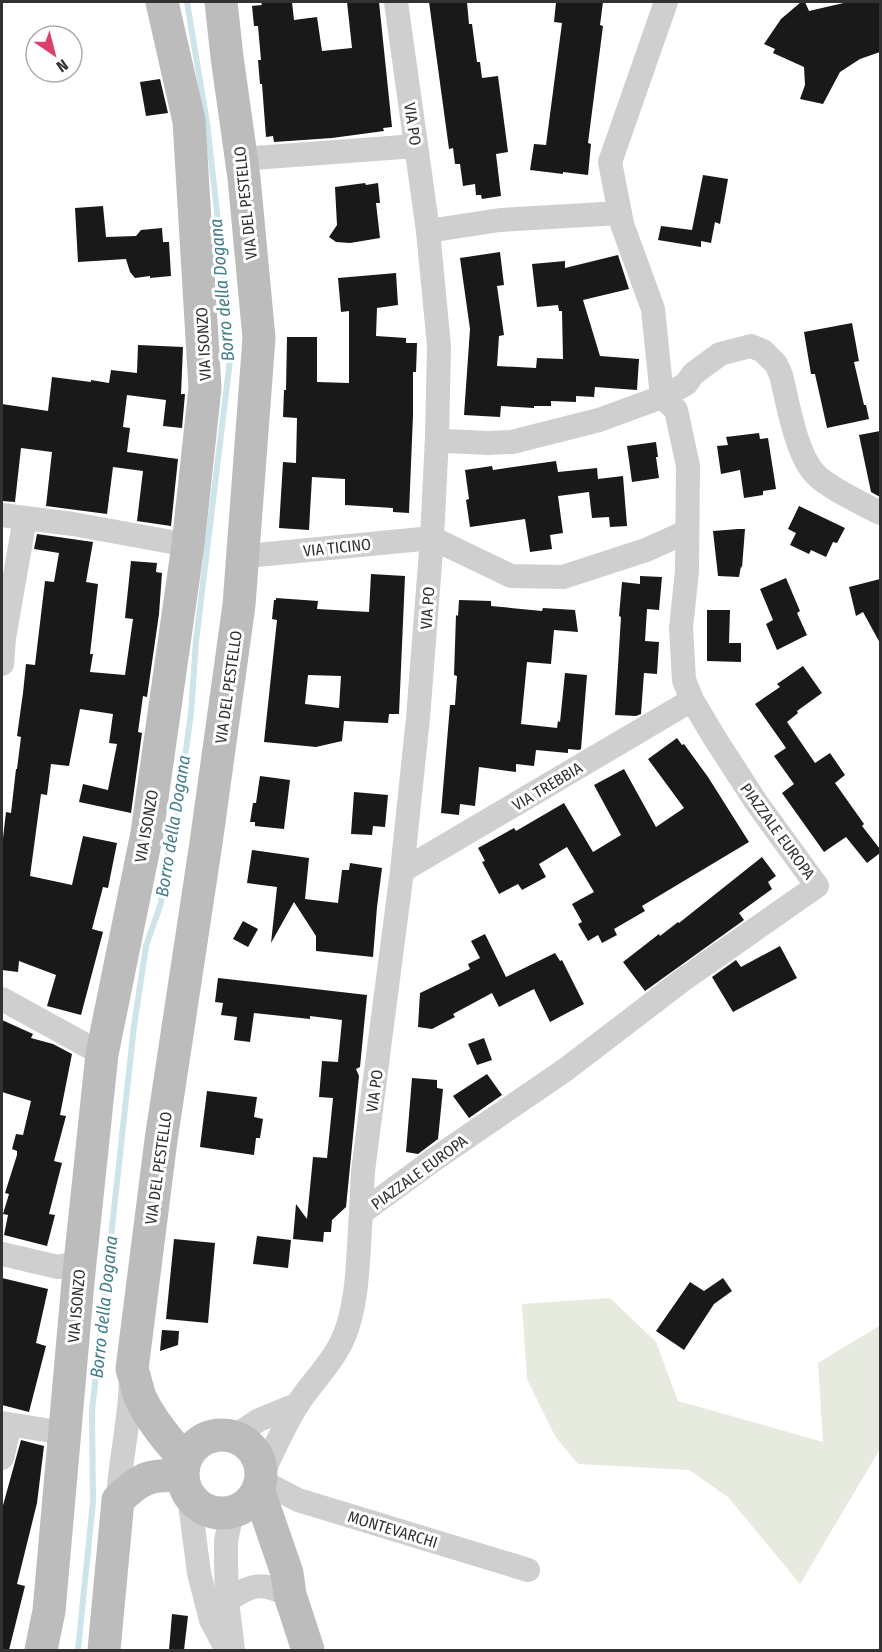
<svg xmlns="http://www.w3.org/2000/svg" width="882" height="1652" font-family="'Fira Sans Condensed',sans-serif">
  <rect width="100%" height="100%" fill="#fff"/>
  <polygon fill="#e7eade" points="610,1298 656,1342 678,1401 823,1442 818,1363 879,1326 880,1321 880,1449 800,1584 728,1497 689,1470 578,1464 555,1436 527,1379 522,1304"/>
  <g fill="none" stroke-linecap="round" stroke-linejoin="round">
    <polyline stroke="#cce4ea" stroke-width="6" points="78,1650 93,1502 92,1411 134,1026 146,946 161,903 166,863 178,808 191,713 196,641 230,360 217,211 207,123 187,2"/>
  </g>
  <g fill="#191919" fill-rule="evenodd">
    <polygon points="261,2 292,2 294,20 317,17 322,51 352,48 347,2 379,2 392,127 383,128 384,131 332,138 274,142 273,136 266,137 262,84 260,84 258,60 261,60 258,26 254,26 252,6 262,5"/>
    <polygon points="429,2 467,2 469,24 472,24 477,62 480,62 482,78 498,76 508,152 496,154 501,196 482,199 481,195 476,195 475,184 463,186 460,164 455,164 453,148 449,149"/>
    <polygon points="556,2 603,2 600,25 603,26 588,143 591,144 588,175 563,172 563,174 530,170 534,144 546,145 562,23 554,22"/>
    <polygon points="801,2 805,2 809,11 848,2 880,2 880,52 860,59 840,72 823,104 800,99 805,85 804,67 773,53 775,49 764,44 781,19"/>
    <polygon points="160,79 168,113 146,116 140,82"/>
    <polygon points="703,175 728,179 720,224 715,222 711,243 701,241 701,247 658,240 661,226 692,230"/>
    <polygon points="365,183 366,185 378,183 380,203 376,203 380,238 350,243 336,242 329,237 337,225 335,187"/>
    <polygon points="103,206 106,237 136,236 141,230 162,228 163,242 169,242 171,276 150,278 150,276 135,278 130,272 126,259 78,262 75,208"/>
    <polygon points="500,252 504,285 497,286 504,335 499,336 497,366 536,368 537,358 563,359 562,311 559,311 558,305 537,307 532,264 565,261 565,268 618,255 629,289 583,300 600,356 639,359 637,390 595,387 594,397 576,396 576,402 551,401 551,406 534,406 534,408 501,406 500,417 464,415 470,329 460,258"/>
    <polygon points="396,273 398,305 377,308 376,336 406,338 406,343 417,343 416,372 413,372 413,415 409,513 393,512 393,508 345,505 345,479 312,477 309,530 279,528 283,462 296,463 297,418 283,417 284,390 286,390 287,337 317,337 317,382 349,383 349,311 341,312 338,278"/>
    <polygon points="852,323 859,361 854,362 864,405 866,405 869,419 827,428 815,374 811,374 804,332"/>
    <polygon points="138,345 183,347 181,394 185,394 182,428 163,426 166,400 127,395 123,427 130,428 127,452 178,459 171,526 137,521 143,471 113,467 107,514 46,506 52,452 21,448 15,502 2,501 2,404 48,411 52,377 91,382 91,380 109,383 111,370 137,373"/>
    <polygon points="880,431 880,497 871,492 859,435"/>
    <polygon points="759,433 760,439 768,438 776,489 763,491 763,495 744,498 740,470 721,474 717,446 728,445 726,437"/>
    <polygon points="656,442 658,457 656,457 659,478 632,482 627,446"/>
    <polygon points="556,461 558,472 597,468 598,479 623,476 627,526 610,527 609,517 592,518 589,492 558,496 563,533 550,535 552,549 530,552 525,519 470,527 466,500 469,499 465,470 492,466 493,470"/>
    <polygon points="799,506 845,528 837,543 833,542 826,557 811,550 809,554 790,545 796,533 788,529"/>
    <polygon points="738,529 745,529 742,568 741,566 739,577 718,576 713,531"/>
    <polygon points="37,534 93,542 86,582 98,584 90,654 93,654 90,672 125,675 133,619 125,618 131,561 157,563 156,572 162,573 159,614 147,697 143,696 138,732 142,733 131,813 79,802 83,784 108,790 117,744 109,743 113,714 80,709 69,766 51,764 47,795 41,794 30,876 72,885 83,836 117,843 108,888 103,887 92,929 103,932 81,1015 47,1006 56,975 19,961 18,972 2,970 2,847 6,812 11,813 16,769 17,769 21,737 17,736 23,693 26,664 35,665 45,581 54,582 59,553 34,549"/>
    <path d="M371,574L405,576L399,714H389L388,723L344,721L342,741L316,747L264,742L277,620L272,619L274,600H276V598L318,601L317,609L369,612ZM308,675L341,676L339,708L305,704Z"/>
    <polygon points="640,576 662,577 659,610 647,609 645,641 659,642 657,674 644,673 641,714 636,716 615,715 621,617 619,616 622,582 640,584"/>
    <polygon points="786,578 800,611 797,613 807,635 777,650 766,624 773,620 760,589"/>
    <polygon points="880,579 880,643 863,612 856,616 849,587"/>
    <polygon points="459,600 491,601 491,606 542,611 543,608 575,610 578,632 554,630 551,664 527,662 521,724 557,728 558,721 560,722 565,673 587,675 581,749 579,750 568,749 568,753 536,750 534,766 516,764 516,772 479,767 475,806 460,804 459,815 441,813 450,705 455,705 457,676 454,675 456,615 458,616"/>
    <polygon points="707,610 730,610 729,643 741,643 741,662 707,661"/>
    <polygon points="803,666 822,693 797,711 798,713 787,722 815,763 830,753 845,775 835,783 864,824 862,826 880,849 880,853 867,863 846,837 824,852 782,793 794,784 774,756 786,748 755,704 780,687 777,684"/>
    <polygon points="677,738 682,745 684,744 708,777 749,842 642,906 645,911 614,929 617,935 602,943 598,935 588,941 578,924 582,922 572,904 594,892 567,847 539,864 546,877 522,890 518,884 499,894 482,862 485,861 478,848 514,828 516,831 564,803 593,852 621,835 594,785 624,769 656,827 684,808 648,759"/>
    <polygon points="260,776 290,780 284,829 255,826 255,822 250,822 253,803 256,803"/>
    <polygon points="354,792 388,795 385,827 373,826 372,835 351,834"/>
    <polygon points="252,850 309,858 305,899 338,903 342,870 349,870 350,863 382,868 377,907 373,957 316,951 316,936 294,902 271,943 277,887 247,883"/>
    <polygon points="762,857 776,876 768,882 772,889 739,913 744,920 645,991 623,962 659,934 660,936 678,922 679,923"/>
    <polygon points="243,921 258,929 248,947 233,939"/>
    <polygon points="485,934 506,977 555,953 560,961 562,960 584,1004 550,1022 534,989 499,1007 492,993 453,1014 455,1017 432,1029 418,1027 420,993 470,969 468,964 480,958 471,941"/>
    <polygon points="780,946 797,978 733,1012 712,977 736,960 741,967"/>
    <polygon points="218,978 367,995 360,1067 356,1069 359,1076 346,1207 332,1220 331,1232 324,1232 323,1242 293,1239 296,1204 307,1219 313,1157 327,1158 333,1098 319,1097 322,1061 338,1062 342,1020 310,1016 310,1019 254,1013 250,1042 234,1040 237,1017 221,1015 223,1003 215,1002"/>
    <polygon points="2,1020 33,1034 31,1038 53,1044 72,1054 60,1115 66,1116 54,1161 62,1163 49,1214 55,1215 47,1246 4,1235 8,1215 3,1214 9,1194 5,1193 17,1155 17,1151 12,1149 16,1134 23,1135 31,1101 2,1092"/>
    <polygon points="484,1038 492,1060 477,1065 468,1044"/>
    <polygon points="487,1074 502,1095 469,1118 453,1096"/>
    <polygon points="412,1078 437,1080 437,1088 443,1089 438,1139 418,1154 406,1152"/>
    <polygon points="207,1091 257,1097 254,1117 263,1119 260,1138 256,1138 254,1155 200,1147"/>
    <polygon points="257,1236 291,1240 288,1268 253,1264"/>
    <polygon points="174,1239 215,1243 208,1323 166,1319"/>
    <polygon points="2,1278 48,1289 36,1343 46,1346 29,1412 2,1405"/>
    <polygon points="723,1278 732,1291 714,1304 684,1350 656,1331 690,1282 704,1291"/>
    <polygon points="162,1330 179,1331 178,1345 160,1351"/>
    <polygon points="21,1440 44,1446 37,1503 17,1584 25,1586 9,1650 2,1650 2,1509"/>
    <polygon points="172,1614 188,1616 184,1650 169,1650"/>
  </g>
  <g fill="none" stroke-linecap="round" stroke-linejoin="round">
    <g stroke="#cfcfcf" stroke-width="24">
      <polyline points="241,159 416,146"/>
      <polyline points="428,231 500,220 620,213"/>
      <polyline points="437,437 445,441 488,443 512,442 599,420 662,397 653,309 622,224 610,162 666,2"/>
      <polyline points="2,515 73,524 188,545"/>
      <polyline points="243,555 257,555 432,538 511,576 563,577 646,550 686,532"/>
      <polyline points="2,664 4,638 25,518"/>
      <polyline points="402,871 692,700"/>
      <polyline points="2,999 102,1054"/>
      <polyline points="361,1213 363,1171 402,871 418,718 432,538 437,437 439,346 428,231 396,2"/>
      <polyline points="2,1254 58,1267 80,1262"/>
      <polyline points="2,1423 64,1433"/>
      <polyline points="233,1437 259,1420 298,1404"/>
      <polyline points="2,1458 10,1425"/>
      <polyline points="189,1496 199,1573 211,1620 227,1650"/>
      <path d="M118,1500C120,1460 130,1421 131,1380"/>
      <polyline points="232,1512 226,1541 226,1560 227,1601 233,1650"/>
      <path d="M528,1570L298,1500L260,1480C271,1454 283,1429 297,1405C311,1383 331,1365 342,1341C359,1306 358,1252 361,1213L432,1161L565,1070L684,979L817,886L756,802L714,737L692,700L684,680L681,628L687,571L688,466L676,410L662,397L686,384L693,374L720,354L751,346L763,351L776,364L781,375C788,403 796,455 816,475C829,488 863,504 880,513"/>
      <path d="M227,1601C253,1583 261,1582 290,1595"/>
    </g>
    <g stroke="#bcbcbc" stroke-width="33">
      <circle cx="222" cy="1474" r="39"/>
      <path d="M186,1458C171,1447 148,1415 140,1397C137,1388 135,1378 132,1369L161,1140L206,843L239,605L259,338L244,178L227,57L221,2"/>
      <polyline points="258,1489 287,1573 290,1595 308,1650"/>
      <polyline points="41,1650 49,1611 78,1282 102,1054 147,833 188,545 205,388 189,121 162,2"/>
      <path d="M104,1650L118,1500C141,1477 151,1474 183,1476"/>
    </g>
  </g>
  <g text-anchor="middle" stroke-width="6" stroke-linejoin="round" paint-order="stroke">
    <g font-size="16" fill="#323232" stroke="#fff">
      <text transform="translate(413 124) rotate(82)" y="6">VIA PO</text>
      <text transform="translate(245 203) rotate(-96)" y="6">VIA DEL PESTELLO</text>
      <text transform="translate(203 344) rotate(-93)" y="6">VIA ISONZO</text>
      <text transform="translate(337 547) rotate(-6)" y="6">VIA TICINO</text>
      <text transform="translate(427 608) rotate(-86)" y="6">VIA PO</text>
      <text transform="translate(228 687) rotate(-82)" y="6">VIA DEL PESTELLO</text>
      <text transform="translate(547 786) rotate(-31)" y="6">VIA TREBBIA</text>
      <text transform="translate(146 826) rotate(-80)" y="6">VIA ISONZO</text>
      <text transform="translate(778 831) rotate(54)" y="6">PIAZZALE EUROPA</text>
      <text transform="translate(374 1091) rotate(-82)" y="6">VIA PO</text>
      <text transform="translate(158 1168) rotate(-82)" y="6">VIA DEL PESTELLO</text>
      <text transform="translate(419 1172) rotate(-36)" y="6">PIAZZALE EUROPA</text>
      <text transform="translate(76 1306) rotate(-85)" y="6">VIA ISONZO</text>
      <text transform="translate(393 1529) rotate(17)" y="6">MONTEVARCHI</text>
    </g>
    <g font-size="18" font-style="italic" fill="#407c8b" stroke="#fff">
      <text transform="translate(222 290) rotate(-95)" y="6">Borro della Dogana</text>
      <text transform="translate(173 826) rotate(-81)" y="6">Borro della Dogana</text>
      <text transform="translate(104 1307) rotate(-84)" y="6">Borro della Dogana</text>
    </g>
  </g>
  <rect width="882" height="1652" fill="none" stroke="#323232" stroke-width="6"/>
  <g transform="translate(54 54) rotate(145)"><circle r="28" fill="#ffffff" stroke="#adadad" stroke-width="1.5"/>
  <path d="M0-4.5L10 22L0 15L-10 22Z" fill="#de3f6a"/>
  <text y="-9" font-size="16" font-weight="bold" text-anchor="middle" fill="#323232">N</text>
  </g>
</svg>
